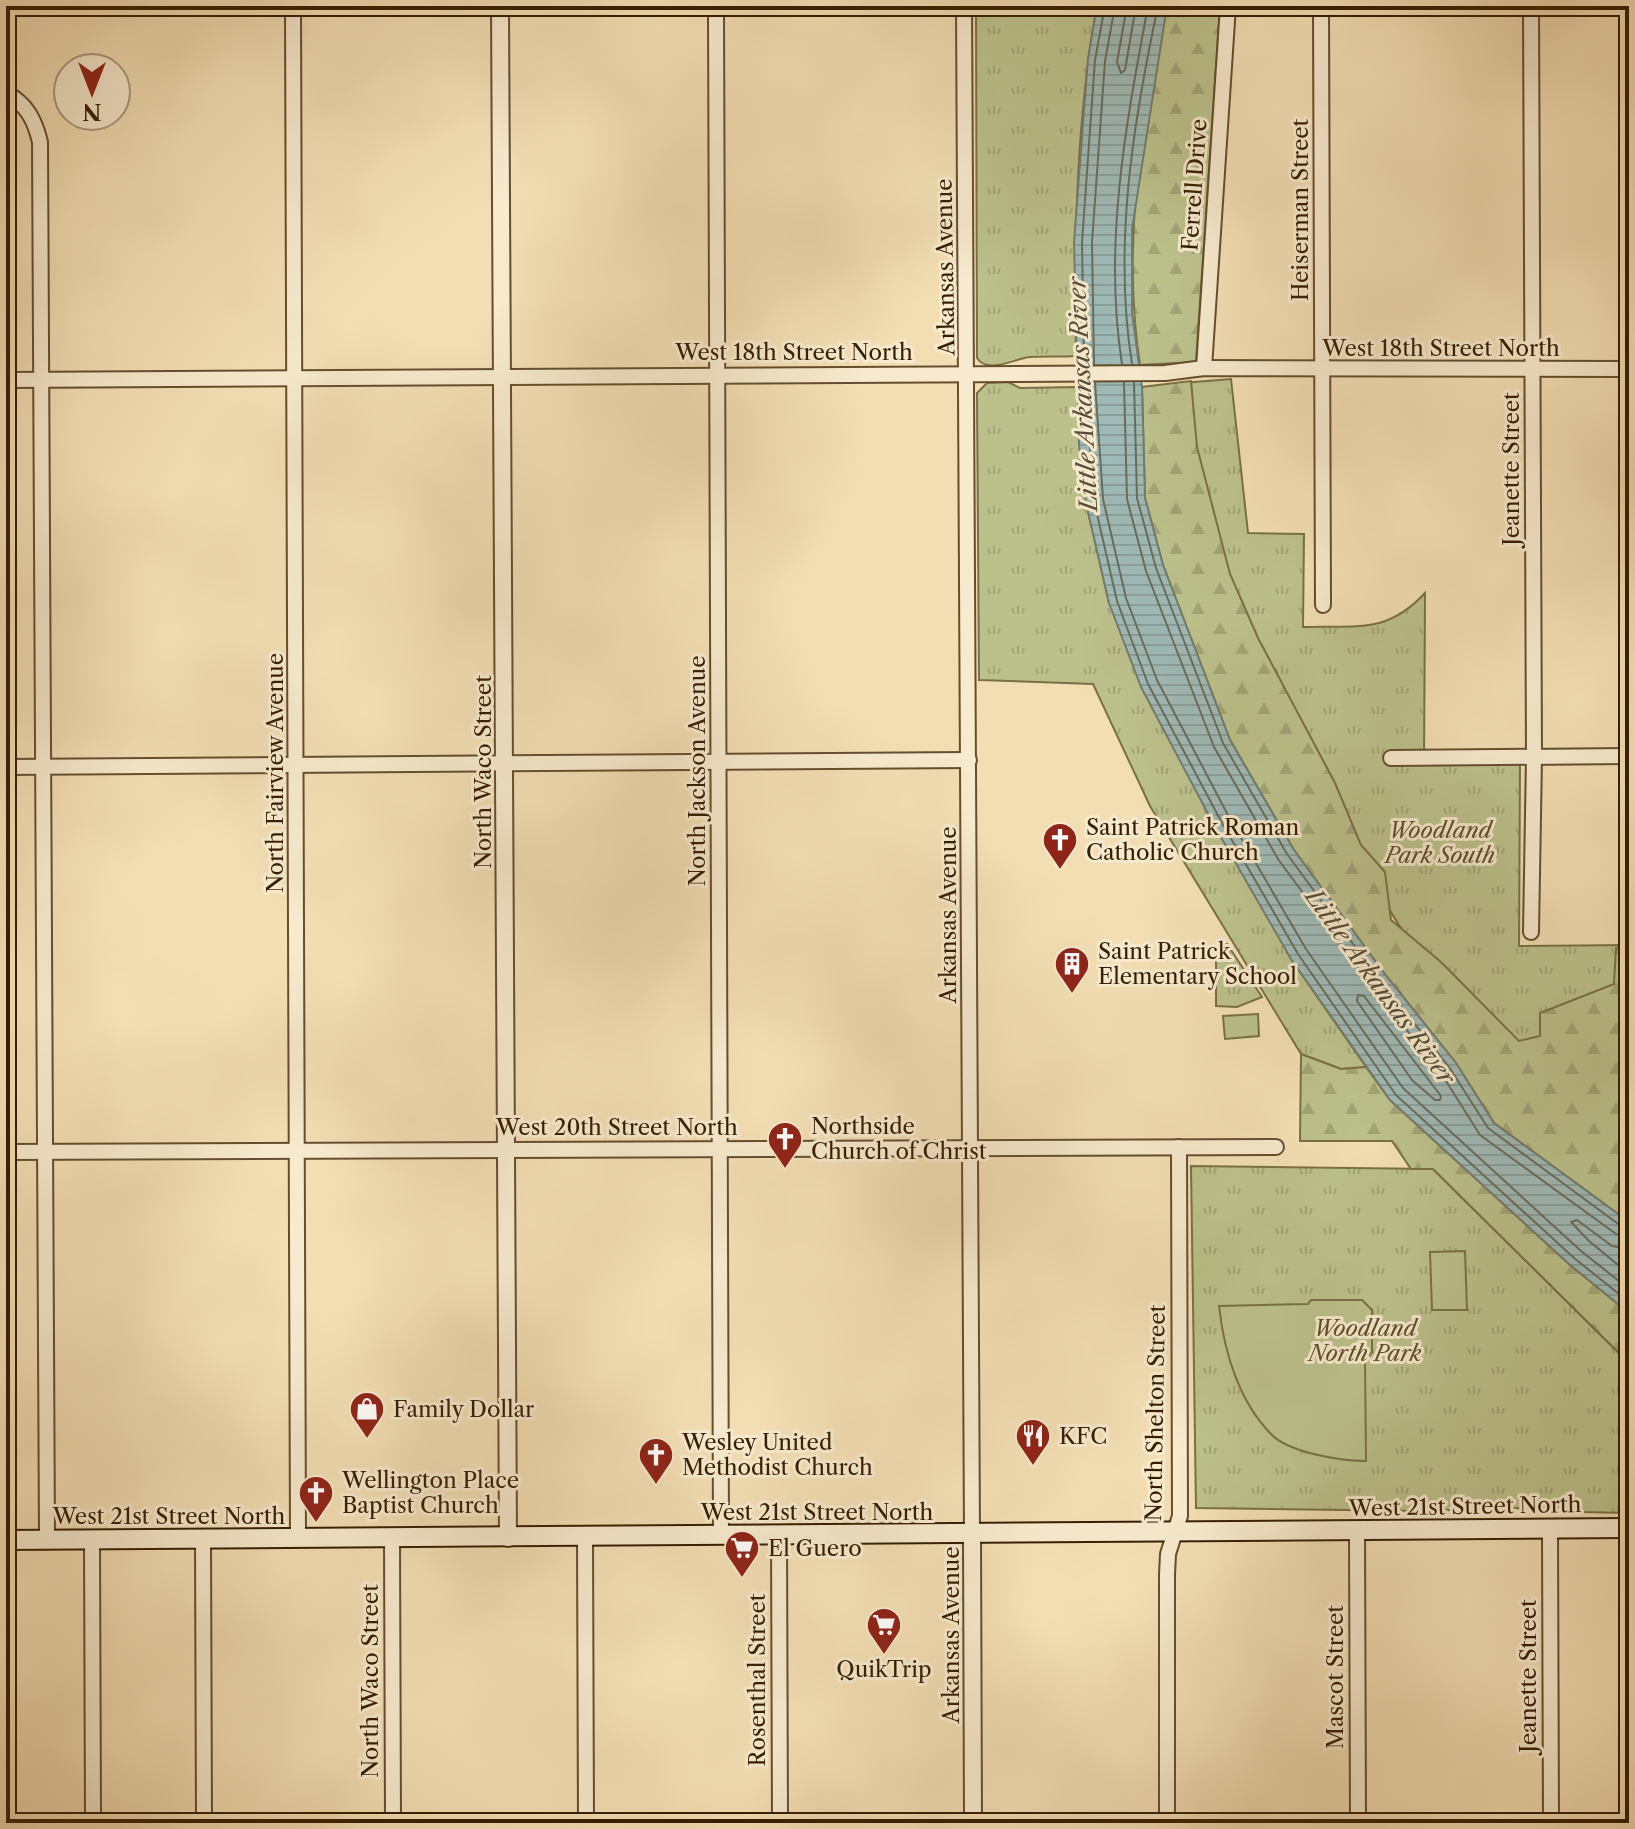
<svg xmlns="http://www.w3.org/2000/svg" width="1635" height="1829" font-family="'Libre Caslon Text',serif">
  <defs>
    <pattern id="grass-tufts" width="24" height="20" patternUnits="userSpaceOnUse" patternTransform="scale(2)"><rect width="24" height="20" fill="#bcc18c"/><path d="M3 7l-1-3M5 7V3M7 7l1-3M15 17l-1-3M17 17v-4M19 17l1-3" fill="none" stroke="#a2a577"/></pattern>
    <pattern id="forest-firs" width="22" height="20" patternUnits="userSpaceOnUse" patternTransform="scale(2)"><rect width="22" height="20" fill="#bcc18c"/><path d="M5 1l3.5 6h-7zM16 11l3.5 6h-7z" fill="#a2a577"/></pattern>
    <pattern id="water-rules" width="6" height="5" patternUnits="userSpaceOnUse" patternTransform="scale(2)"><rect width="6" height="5" fill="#9fbab7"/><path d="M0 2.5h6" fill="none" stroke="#8a9f9c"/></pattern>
  </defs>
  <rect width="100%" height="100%" fill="#f3deb4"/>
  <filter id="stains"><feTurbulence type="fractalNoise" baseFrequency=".0025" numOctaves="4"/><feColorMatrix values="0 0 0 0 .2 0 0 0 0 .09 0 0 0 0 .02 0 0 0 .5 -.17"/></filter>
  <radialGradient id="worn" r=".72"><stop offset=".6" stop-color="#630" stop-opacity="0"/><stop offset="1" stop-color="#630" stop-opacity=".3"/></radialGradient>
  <g fill="url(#grass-tufts)" stroke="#797046" stroke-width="2">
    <path d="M976,6H1097C1076,121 1074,240 1076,356C1061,357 1045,356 1030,357C1016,358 988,375 977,358Z"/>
    <path d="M1231,379L1248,533L1304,534L1303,627C1356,625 1386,635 1425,593L1424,764H1520L1519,946L1629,945V1175L1434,982L1354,852L1226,602L1182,383Z"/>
    <polygon points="1008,382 1020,388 1077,387 1086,503 1109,603 1291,959 1366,1067 1341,1069 1301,1054 1150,806 1093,684 979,680 977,393 987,383"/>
    <polygon points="1227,944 1262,997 1237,1007 1216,1006 1216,948"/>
    <polygon points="1191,1166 1433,1169 1629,1363 1629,1513 1580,1512 1563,1507 1417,1511 1196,1508"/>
  </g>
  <g fill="url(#forest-firs)" stroke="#797046" stroke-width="2">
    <path d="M1167,6H1220L1196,362L1140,365C1122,249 1140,120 1167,6Z"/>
    <polygon points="1191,381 1197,447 1230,574 1258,638 1335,783 1361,845 1385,872 1391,920 1441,962 1519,1041 1540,1036 1540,1013 1614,984 1616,948 1629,949 1629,1222 1494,1123 1456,1063 1384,973 1294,850 1230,740 1163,565 1145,498 1142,387"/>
    <polygon points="1301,1054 1341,1069 1366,1067 1390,1100 1569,1264 1629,1313 1629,1363 1433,1169 1411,1169 1392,1141 1300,1141"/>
  </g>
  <g fill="#bcc18c" stroke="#797046" stroke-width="2">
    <polygon points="1258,1014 1259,1036 1225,1039 1223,1016"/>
    <polygon points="1465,1251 1467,1310 1432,1310 1430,1252"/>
    <path d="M1311,1300H1362L1372,1310V1352L1365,1360L1366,1461C1342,1461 1290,1453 1272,1435C1239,1402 1224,1352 1219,1306L1308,1304Z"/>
  </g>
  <polygon fill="url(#water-rules)" stroke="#757c6e" stroke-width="2" points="1097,6 1167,6 1132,229 1132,313 1142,387 1145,498 1163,565 1230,740 1294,850 1384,973 1456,1063 1494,1123 1629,1222 1629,1313 1569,1264 1390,1100 1291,959 1215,827 1141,687 1109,603 1086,503 1079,445 1074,242 1088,58"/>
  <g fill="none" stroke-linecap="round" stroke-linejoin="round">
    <g stroke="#6a6c5c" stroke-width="2">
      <polyline points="1127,6 1117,62 1121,73 1125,70 1136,6"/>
      <polyline points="1084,364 1082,242 1095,60 1105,6"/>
      <polyline points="1094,364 1092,242 1105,61 1115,6"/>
      <path d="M1122,364C1103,244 1126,124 1148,6"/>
      <path d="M1132,364C1113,246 1133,123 1158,6"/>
      <polyline points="1085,382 1094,501 1117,601 1148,684 1222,823 1298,954 1396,1095 1574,1258 1629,1302"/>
      <polyline points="1095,382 1103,499 1126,598 1157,680 1230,819 1306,949 1403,1088 1581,1251 1629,1289"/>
      <polyline points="1124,382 1127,499 1146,571 1214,747 1278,859 1370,984 1441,1073 1480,1135 1616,1234 1629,1237"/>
      <polyline points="1134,382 1137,498 1156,568 1223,743 1287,854 1378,978 1449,1067 1488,1128 1621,1226 1629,1227"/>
      <polygon points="1358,995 1364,996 1441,1096 1440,1100 1435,1100 1412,1080 1357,1001"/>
      <polyline points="1629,1249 1612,1246 1577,1220 1571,1222 1589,1241 1629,1274"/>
    </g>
    <defs>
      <g id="minor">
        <polyline points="293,6 298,1539"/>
        <polyline points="716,6 721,1536"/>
        <polyline points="964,6 972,1534"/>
        <polyline points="1321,6 1323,605"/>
        <path d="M6,93C27,104 35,121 40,142L47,1540"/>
        <polyline points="1204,368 1228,6"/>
        <polyline points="6,380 1165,373 1204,368 1629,369"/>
        <polyline points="1391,758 1629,756"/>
        <polyline points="6,767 969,760"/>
        <polyline points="1531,932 1534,757 1531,6"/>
        <polyline points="6,1152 1276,1147"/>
        <polyline points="1550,1530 1551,1823"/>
        <polyline points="1357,1531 1358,1823"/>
        <polyline points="779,1536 780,1823"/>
        <polyline points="585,1538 586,1823"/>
        <polyline points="392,1539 393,1823"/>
        <polyline points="92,1540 93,1823"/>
        <polyline points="203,1540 204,1823"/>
        <polyline points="1167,1823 1167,1575 1168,1554 1180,1516 1179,1147"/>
      </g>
      <g id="tertiary">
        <polyline points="500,6 508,1538"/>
        <polyline points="972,1534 973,1823"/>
      </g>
      <polyline id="secondary" points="6,1540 1629,1528"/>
    </defs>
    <use href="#minor" stroke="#654e2e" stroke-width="18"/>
    <use href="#tertiary" stroke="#654e2e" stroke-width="20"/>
    <use href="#secondary" stroke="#361e01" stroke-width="22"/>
    <use href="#minor" stroke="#f7eace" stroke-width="14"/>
    <use href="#tertiary" stroke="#f7eace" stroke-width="16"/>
    <use href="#secondary" stroke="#f7eace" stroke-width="18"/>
  </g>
  <defs>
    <symbol id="church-pin" viewBox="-11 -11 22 30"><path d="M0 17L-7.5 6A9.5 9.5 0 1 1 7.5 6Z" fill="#8f2418" stroke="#f7eace"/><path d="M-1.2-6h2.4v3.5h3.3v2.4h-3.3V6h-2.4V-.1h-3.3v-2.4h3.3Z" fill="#fff"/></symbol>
    <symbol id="building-pin" viewBox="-11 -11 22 30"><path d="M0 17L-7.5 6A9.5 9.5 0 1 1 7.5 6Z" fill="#8f2418" stroke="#f7eace"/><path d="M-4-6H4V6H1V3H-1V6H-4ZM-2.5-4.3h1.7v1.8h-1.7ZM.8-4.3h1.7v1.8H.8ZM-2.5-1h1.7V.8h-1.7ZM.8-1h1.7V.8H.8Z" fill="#fff"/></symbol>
    <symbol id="shop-pin" viewBox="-11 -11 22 30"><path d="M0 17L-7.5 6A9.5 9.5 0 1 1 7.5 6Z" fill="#8f2418" stroke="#f7eace"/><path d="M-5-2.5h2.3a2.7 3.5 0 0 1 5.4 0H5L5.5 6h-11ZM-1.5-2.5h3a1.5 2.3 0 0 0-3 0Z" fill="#fff"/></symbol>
    <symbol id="restaurant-pin" viewBox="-11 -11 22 30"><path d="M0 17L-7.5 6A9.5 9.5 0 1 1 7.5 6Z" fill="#8f2418" stroke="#f7eace"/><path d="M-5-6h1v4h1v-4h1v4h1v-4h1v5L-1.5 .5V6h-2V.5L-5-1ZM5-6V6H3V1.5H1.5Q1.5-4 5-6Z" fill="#fff"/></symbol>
    <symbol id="supermarket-pin" viewBox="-11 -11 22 30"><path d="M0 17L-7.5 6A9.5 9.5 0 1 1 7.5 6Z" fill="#8f2418" stroke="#f7eace"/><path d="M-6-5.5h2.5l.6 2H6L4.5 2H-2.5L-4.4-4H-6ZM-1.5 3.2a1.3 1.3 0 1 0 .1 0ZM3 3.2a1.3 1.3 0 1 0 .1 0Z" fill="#fff"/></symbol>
  </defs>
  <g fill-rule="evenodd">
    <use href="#church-pin" x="1040" y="820" width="40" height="54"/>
    <use href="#building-pin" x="1052" y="944" width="40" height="54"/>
    <use href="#church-pin" x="765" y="1119" width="40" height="54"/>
    <use href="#shop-pin" x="347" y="1389" width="40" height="54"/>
    <use href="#restaurant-pin" x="1013" y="1416" width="40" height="54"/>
    <use href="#church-pin" x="636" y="1435" width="40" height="54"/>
    <use href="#church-pin" x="296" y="1473" width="40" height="54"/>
    <use href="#supermarket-pin" x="722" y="1528" width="40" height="54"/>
    <use href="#supermarket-pin" x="864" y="1605" width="40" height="54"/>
  </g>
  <g text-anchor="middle" stroke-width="6" stroke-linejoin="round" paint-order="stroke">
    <g font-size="22" fill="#361e01" stroke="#f7eace">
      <text transform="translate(1194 185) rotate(-86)" y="8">Ferrell Drive</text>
      <text transform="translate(1300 210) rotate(-90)" y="8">Heiserman Street</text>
      <text transform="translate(945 267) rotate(-91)" y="8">Arkansas Avenue</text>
      <text x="1441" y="356">West 18th Street North</text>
      <text x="794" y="360">West 18th Street North</text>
      <text transform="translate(1511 469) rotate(-90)" y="8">Jeanette Street</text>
      <text transform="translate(697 771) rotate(-90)" y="8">North Jackson Avenue</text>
      <text transform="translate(483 772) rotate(-90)" y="8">North Waco Street</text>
      <text transform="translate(275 773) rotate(-90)" y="8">North Fairview Avenue</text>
      <text transform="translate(948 915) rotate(-90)" y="8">Arkansas Avenue</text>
      <text x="617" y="1135">West 20th Street North</text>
      <text transform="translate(1155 1413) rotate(-89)" y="8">North Shelton Street</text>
      <text transform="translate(1465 1506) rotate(-1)" y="8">West 21st Street North</text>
      <text x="817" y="1520">West 21st Street North</text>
      <text x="169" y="1524">West 21st Street North</text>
      <text transform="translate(951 1635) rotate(-90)" y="8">Arkansas Avenue</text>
      <text transform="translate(1528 1676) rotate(-90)" y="8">Jeanette Street</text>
      <text transform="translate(1335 1677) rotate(-90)" y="8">Mascot Street</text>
      <text transform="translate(757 1680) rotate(-90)" y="8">Rosenthal Street</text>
      <text transform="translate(370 1681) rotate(-90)" y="8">North Waco Street</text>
    </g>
    <g font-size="22" fill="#361e01" stroke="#f7eace" text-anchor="start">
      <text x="1086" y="835">Saint Patrick Roman<tspan x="1086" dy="25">Catholic Church</tspan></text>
      <text x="1098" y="959">Saint Patrick<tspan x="1098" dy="25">Elementary School</tspan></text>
      <text x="811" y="1134">Northside<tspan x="811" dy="25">Church of Christ</tspan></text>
      <text x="393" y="1417">Family Dollar</text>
      <text x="1059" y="1444">KFC</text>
      <text x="682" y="1450">Wesley United<tspan x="682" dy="25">Methodist Church</tspan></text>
      <text x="342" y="1488">Wellington Place<tspan x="342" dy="25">Baptist Church</tspan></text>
      <text x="768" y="1556">El Guero</text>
      <text x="884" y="1677" text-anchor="middle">QuikTrip</text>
    </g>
    <g font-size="22" font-style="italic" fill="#5e4f2b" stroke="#f7eace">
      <text x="1440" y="838">Woodland<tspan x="1440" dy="25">Park South</tspan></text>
      <text x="1365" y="1336">Woodland<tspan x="1365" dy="25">North Park</tspan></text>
    </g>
    <g font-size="24" font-style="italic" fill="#564d38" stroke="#f7eace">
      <text transform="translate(1083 394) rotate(-93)" y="8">Little Arkansas River</text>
      <text transform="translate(1380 987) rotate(54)" y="8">Little Arkansas River</text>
    </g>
  </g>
  <rect width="1635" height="1829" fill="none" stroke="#f3deb4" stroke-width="32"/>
  <rect x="8" y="8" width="1619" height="1813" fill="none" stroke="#361e01" stroke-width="4"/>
  <rect x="16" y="16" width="1603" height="1797" fill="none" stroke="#361e01" stroke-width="2"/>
  <g transform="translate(92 92) rotate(180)"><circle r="38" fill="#f7eace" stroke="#aa987c" stroke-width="2"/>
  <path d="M0-6L14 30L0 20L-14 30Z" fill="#8f2418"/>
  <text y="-12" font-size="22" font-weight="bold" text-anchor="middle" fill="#361e01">N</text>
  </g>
  <rect width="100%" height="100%" filter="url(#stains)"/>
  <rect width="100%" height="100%" fill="url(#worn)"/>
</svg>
